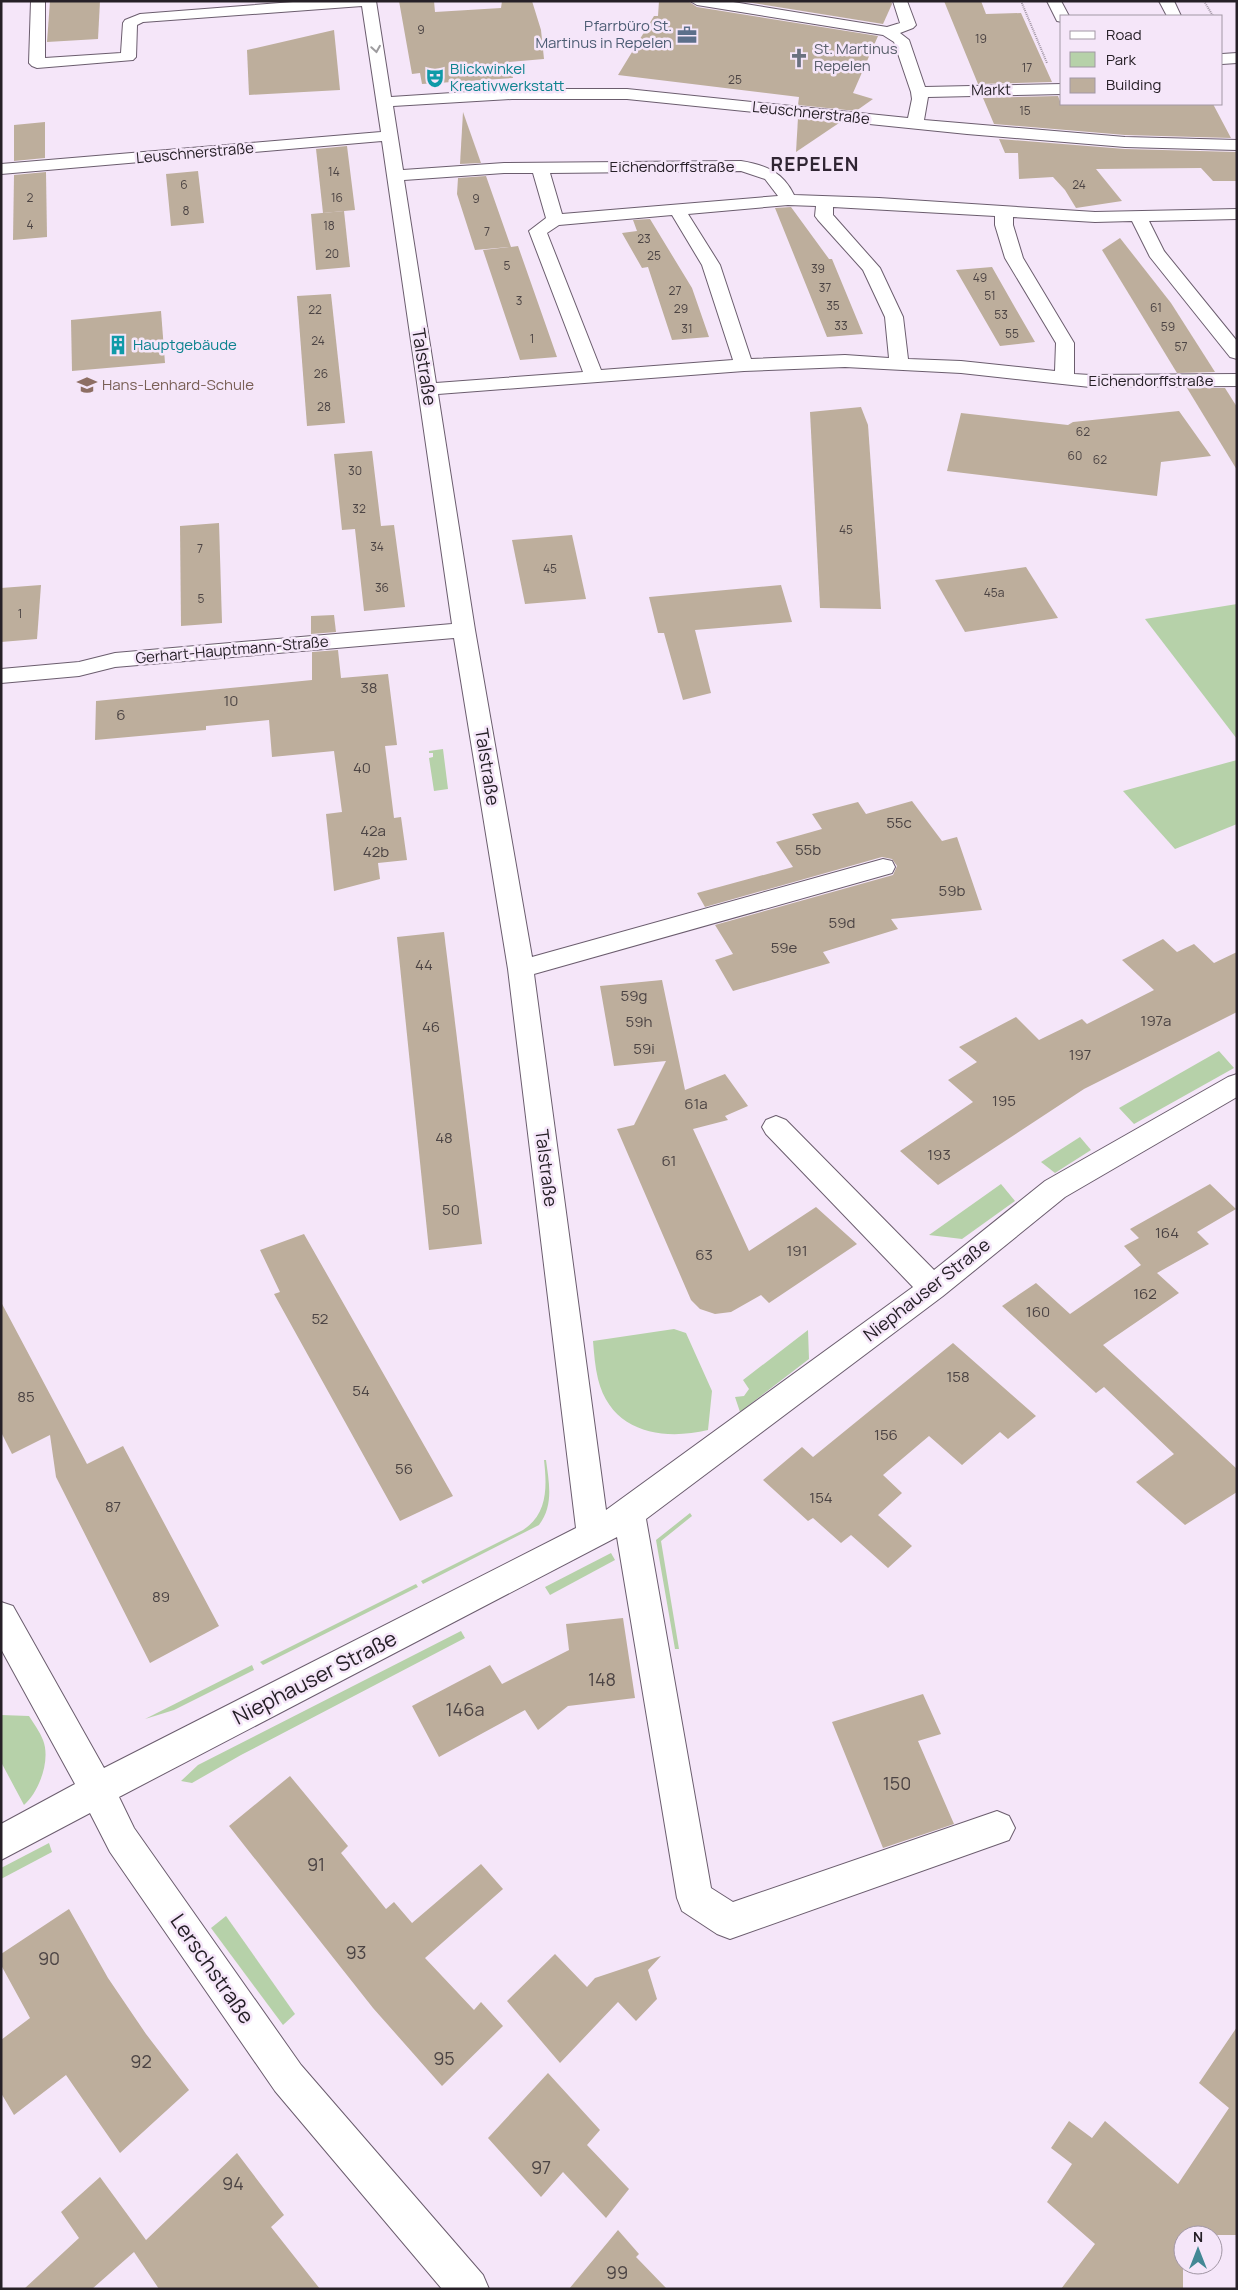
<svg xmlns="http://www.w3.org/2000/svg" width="1238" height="2290" font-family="Manrope,sans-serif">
  <rect width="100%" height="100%" fill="#f5e6f9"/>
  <g fill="#b6d1a9">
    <polygon points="1237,604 1237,739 1145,619"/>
    <polygon points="443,749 448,789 434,791 429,758 433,757 433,753 429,753 429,751"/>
    <polygon points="1237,760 1237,824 1175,849 1123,791"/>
    <polygon points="1219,1051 1234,1068 1134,1124 1119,1108"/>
    <polygon points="1080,1137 1091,1150 1055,1173 1041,1162"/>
    <polygon points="1001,1184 1015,1201 962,1239 929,1235"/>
    <path d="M674,1329L686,1333L712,1391L708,1430C662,1441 611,1432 598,1379C595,1367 594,1353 593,1341Z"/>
    <polygon points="808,1330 809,1359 740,1412 735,1397 744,1396 749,1389 743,1380"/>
    <path d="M544,1460H546C549,1483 554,1505 539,1525L423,1584L421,1581L523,1530C548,1514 547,1486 544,1460Z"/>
    <polygon points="690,1513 692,1516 661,1541 679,1649 675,1649 656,1540"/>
    <polygon points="611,1553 615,1560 550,1595 545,1587"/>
    <polygon points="416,1584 418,1587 263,1665 260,1662"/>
    <polygon points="461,1631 465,1638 241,1755 192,1783 181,1781 198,1765"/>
    <polygon points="252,1665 254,1670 174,1710 145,1719"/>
    <path d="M1,1715L29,1716C34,1724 40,1732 43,1740C51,1760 39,1792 24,1805L1,1762Z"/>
    <polygon points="49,1843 52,1852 1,1879 1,1868"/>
    <polygon points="226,1916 295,2014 283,2025 211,1928"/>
  </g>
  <g fill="#bdae9c">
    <polygon points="50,1 100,1 98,39 47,42"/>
    <polygon points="399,1 434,1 435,12 501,8 502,1 532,1 541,30 544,59 509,62 513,78 422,84 420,73 412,74"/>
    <polygon points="659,1 688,1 697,7 878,36 853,93 873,99 856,111 798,105 799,97 618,75 654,16 658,16"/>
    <polygon points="740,1 891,1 892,4 883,24"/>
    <polygon points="944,1 981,1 986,14 1021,13 1052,82 978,84"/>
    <polygon points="334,30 340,90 249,95 247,50"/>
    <polygon points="1058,96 1061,104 1213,104 1231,138 1125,135 994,124 983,98"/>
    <polygon points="463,112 481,163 460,164"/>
    <polygon points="798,118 839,123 796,152"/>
    <polygon points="45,122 45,158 14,161 14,125"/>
    <polygon points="999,139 1125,149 1237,152 1237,181 1213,181 1201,168 1096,169 1122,201 1076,208 1065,190 1053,177 1019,179 1018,153 1005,153"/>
    <polygon points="347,146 355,210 323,213 316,149"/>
    <polygon points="198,171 204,223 171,226 166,174"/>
    <polygon points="46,172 47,237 13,240 14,175"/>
    <polygon points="486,176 511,247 518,246 557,357 520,360 483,250 509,247 475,250 457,194 458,178"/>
    <polygon points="791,207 829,259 832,259 863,334 827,337 775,208"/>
    <polygon points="344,211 350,267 316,270 311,214"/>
    <polygon points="650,219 692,288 709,337 672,340 648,267 642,268 622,233 637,231 633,220"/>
    <polygon points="1120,238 1171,303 1215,372 1177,373 1102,250"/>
    <polygon points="992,267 1013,304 1035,342 1000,346 956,270"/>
    <polygon points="331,294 345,423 307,426 297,296"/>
    <polygon points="161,311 165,363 72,371 71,320"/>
    <polygon points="1187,388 1225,388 1237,407 1237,470"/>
    <polygon points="861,407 868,425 881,609 820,608 810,412"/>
    <polygon points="1179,411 1211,456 1161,462 1157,496 947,471 961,413 1068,425 1073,422"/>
    <polygon points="372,451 381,526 394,525 405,607 364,611 355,529 342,530 334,454"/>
    <polygon points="219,523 222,623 181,626 180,526"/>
    <polygon points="572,535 586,599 525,604 512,540"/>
    <polygon points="1026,567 1058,618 965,632 935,580"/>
    <polygon points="41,585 37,639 1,642 1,588"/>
    <polygon points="781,585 792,622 695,630 711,693 683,700 664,633 658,633 649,597"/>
    <polygon points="334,615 336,632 311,634 311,616"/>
    <polygon points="338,650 341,678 388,674 397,745 385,746 394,818 401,817 407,860 378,863 380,879 334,891 326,814 342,812 334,751 272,757 269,720 206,726 206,730 95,740 96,701 312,680 312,652"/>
    <polygon points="912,801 942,841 957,837 982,910 891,919 898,929 823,952 830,963 733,991 715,960 733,954 715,925 893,875 897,866 892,859 882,857 705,907 697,893 793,867 776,842 822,829 812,814 858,802 866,814"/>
    <polygon points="444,932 482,1244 429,1250 397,937"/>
    <polygon points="1163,939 1177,952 1194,944 1214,963 1237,952 1237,1012 1084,1089 938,1185 900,1151 973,1102 948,1080 977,1062 959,1047 1016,1017 1039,1040 1082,1019 1087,1024 1154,990 1122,960"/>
    <polygon points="662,980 685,1090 725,1074 748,1106 725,1116 728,1120 693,1129 749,1251 816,1207 857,1244 769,1303 761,1295 731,1312 715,1314 700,1309 691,1300 617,1129 634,1125 666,1061 614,1066 600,986"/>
    <polygon points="1210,1184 1236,1209 1197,1232 1209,1244 1157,1273 1179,1293 1103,1345 1237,1469 1237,1492 1185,1525 1136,1482 1174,1454 1104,1387 1096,1393 1002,1306 1036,1283 1070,1314 1141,1265 1124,1246 1139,1238 1130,1229"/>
    <polygon points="304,1234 453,1496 400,1521 274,1294 280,1292 260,1250"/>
    <polygon points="1,1302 87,1464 123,1446 219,1626 150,1663 56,1477 50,1435 12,1454 1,1432"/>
    <polygon points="953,1343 1036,1416 1008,1439 1000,1432 962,1465 929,1436 883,1475 902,1493 878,1515 912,1546 888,1568 851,1535 841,1543 813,1518 808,1521 763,1480 802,1447 813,1457"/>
    <polygon points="623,1618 635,1698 568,1706 538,1730 525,1710 439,1757 412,1706 490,1665 502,1684 569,1650 566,1624"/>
    <polygon points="923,1694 941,1734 918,1741 954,1824 883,1848 832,1722"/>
    <polygon points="290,1776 348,1846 341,1853 386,1909 394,1902 412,1923 481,1864 503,1889 425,1958 474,2010 481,2002 503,2026 442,2086 373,2008 229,1826"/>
    <polygon points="69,1909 108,1978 146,2034 189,2090 120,2153 66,2075 14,2115 1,2093 1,2040 30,2018 1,1965 1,1954"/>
    <polygon points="555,1954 587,1987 595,1978 661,1956 648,1970 657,1999 636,2021 618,2002 560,2063 507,2001"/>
    <polygon points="1237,2027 1237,2235 1183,2235 1183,2289 1061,2289 1095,2244 1047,2202 1072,2164 1051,2148 1069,2121 1092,2138 1105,2121 1178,2184 1229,2108 1199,2083"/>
    <polygon points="548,2073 600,2130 587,2145 629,2189 606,2218 563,2172 541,2197 488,2138"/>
    <polygon points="237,2153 284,2215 271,2227 320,2289 159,2289 134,2252 92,2289 24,2289 79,2238 61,2212 100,2177 146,2240"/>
    <polygon points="618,2230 639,2254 636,2257 667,2289 569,2289"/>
  </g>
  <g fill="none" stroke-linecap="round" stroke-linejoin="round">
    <defs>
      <g id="minor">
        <path d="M31,1H45V58L121,53L123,23L125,20L140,14L306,1H376L391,97L512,89H627L908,118L912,99L911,92L894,42L883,35L697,5L690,1H727L887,27L900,23L893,1H907L916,25L913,28L900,33L909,40L925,87L1062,84V94L928,97L924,120L1125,137L1237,140V150L1125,147L967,134L627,99H512L393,106L403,170L504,163L741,161C766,165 783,172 794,195L879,198L1095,212L1237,209V219L1149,221L1164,251L1237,341V359L1230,357L1150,257L1132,221L1095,222L1013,217V225L1023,258L1074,343V374L1090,375L1237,374V386L1090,387L961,373L845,367L744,371L438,394L475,630L532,957L883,859L892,861L895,867L892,873L534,974L606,1510L913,1287L766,1134L762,1127L766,1120L776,1116L786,1120L934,1270L1045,1181L1228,1077L1237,1074V1097L1065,1197L943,1296L646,1519L711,1888L733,1902L997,1811L1009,1816L1015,1828L1009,1840L730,1939L717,1934L682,1911L677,1898L617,1537L119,1797L134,1828L301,2065L483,2275L489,2289H442L275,2091L110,1852L90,1813L1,1860V1824L75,1784L1,1649V1602L13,1606L104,1768L576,1528L508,969L454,638L115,667L79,676L1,683V669L79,662L115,653L452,624L382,141L1,174V164L381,132L362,6L143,22L137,25L136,57L133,60L37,68L32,66L29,63ZM741,171L765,179L778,196L562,214L550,173ZM504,173H533L546,218L529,231L583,372L436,383L404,180ZM788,205L816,206L815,216L818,220L863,270L885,317L889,358L845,355L751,359L720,265L688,214ZM833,207L995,216V225L1005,258L1056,343L1055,371L961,361L908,359L903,317L880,268L833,215ZM672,215L702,265L733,360L601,370L547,233L559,225Z"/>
        <polygon points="1047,1 1061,1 1069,16 1062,16 1062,22 1057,21"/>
        <polygon points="1159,1 1174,1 1181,16 1167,16"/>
        <polygon points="1237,53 1237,63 1222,64 1222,54"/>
      </g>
    </defs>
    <use href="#minor" stroke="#6b5d6e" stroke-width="2"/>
    <g stroke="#a297a5" stroke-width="2" stroke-dasharray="1 1" stroke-linecap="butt">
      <polyline points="1021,1 1047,63"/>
      <polyline points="1204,1 1213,16"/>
    </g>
    <use href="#minor" fill="#fff" fill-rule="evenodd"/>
  </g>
  <defs><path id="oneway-chevron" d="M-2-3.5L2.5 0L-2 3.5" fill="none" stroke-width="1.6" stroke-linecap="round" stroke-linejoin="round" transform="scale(1.25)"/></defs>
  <use stroke="#9d9b9e" href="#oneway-chevron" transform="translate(376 49) rotate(81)"/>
  <defs>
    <symbol id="office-bare" viewBox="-9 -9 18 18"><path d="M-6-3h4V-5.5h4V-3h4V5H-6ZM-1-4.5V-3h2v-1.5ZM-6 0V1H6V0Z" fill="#5c6f8a" stroke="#f5e6f9" stroke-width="2.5" paint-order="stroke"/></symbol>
    <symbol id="church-bare" viewBox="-9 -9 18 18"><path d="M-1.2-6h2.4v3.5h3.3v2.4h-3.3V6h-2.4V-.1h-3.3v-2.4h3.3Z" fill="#6b7280" stroke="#f5e6f9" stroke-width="2.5" paint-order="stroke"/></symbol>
    <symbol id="theatre-bare" viewBox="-9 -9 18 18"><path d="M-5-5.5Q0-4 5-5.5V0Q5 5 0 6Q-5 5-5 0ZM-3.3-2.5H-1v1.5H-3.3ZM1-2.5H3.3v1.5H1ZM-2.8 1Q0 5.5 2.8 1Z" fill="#0f9aa8" stroke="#f5e6f9" stroke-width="2.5" paint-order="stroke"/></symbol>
    <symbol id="building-bare" viewBox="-9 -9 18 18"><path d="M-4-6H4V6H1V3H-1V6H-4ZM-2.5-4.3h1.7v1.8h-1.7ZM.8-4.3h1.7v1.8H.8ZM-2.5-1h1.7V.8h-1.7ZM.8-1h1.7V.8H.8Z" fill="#0f9aa8" stroke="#f5e6f9" stroke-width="2.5" paint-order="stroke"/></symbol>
    <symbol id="school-bare" viewBox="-9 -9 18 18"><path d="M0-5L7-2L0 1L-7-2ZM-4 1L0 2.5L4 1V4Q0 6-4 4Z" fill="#8d6e63" stroke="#f5e6f9" stroke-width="2.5" paint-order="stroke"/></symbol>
  </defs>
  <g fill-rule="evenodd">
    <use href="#office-bare" x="673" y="21" width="28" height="28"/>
    <use href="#church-bare" x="785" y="44" width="28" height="28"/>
    <use href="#theatre-bare" x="421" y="64" width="28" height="28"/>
    <use href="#building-bare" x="104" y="331" width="28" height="28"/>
    <use href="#school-bare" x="73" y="371" width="28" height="28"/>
  </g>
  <g text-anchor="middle" stroke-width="5" stroke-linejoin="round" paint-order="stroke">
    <g font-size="12" fill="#4c4444">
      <text x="421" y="34">9</text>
      <text x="981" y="43">19</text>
      <text x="1027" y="72">17</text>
      <text x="735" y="84">25</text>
      <text x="1025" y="115">15</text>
      <text x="334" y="176">14</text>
      <text x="184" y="189">6</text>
      <text x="1079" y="189">24</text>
      <text x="30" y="202">2</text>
      <text x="337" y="202">16</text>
      <text x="476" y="203">9</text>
      <text x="186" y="215">8</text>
      <text x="30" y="229">4</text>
      <text x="329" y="230">18</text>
      <text x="487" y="236">7</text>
      <text x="644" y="243">23</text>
      <text x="332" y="258">20</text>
      <text x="654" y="260">25</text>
      <text x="507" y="270">5</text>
      <text x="818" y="273">39</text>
      <text x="980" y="282">49</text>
      <text x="825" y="292">37</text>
      <text x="675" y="295">27</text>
      <text x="990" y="300">51</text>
      <text x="519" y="305">3</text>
      <text x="833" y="310">35</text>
      <text x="1156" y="312">61</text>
      <text x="681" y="313">29</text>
      <text x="315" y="314">22</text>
      <text x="1001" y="319">53</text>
      <text x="841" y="330">33</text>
      <text x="1168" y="331">59</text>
      <text x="687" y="333">31</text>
      <text x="1012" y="338">55</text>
      <text x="532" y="343">1</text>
      <text x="318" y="345">24</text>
      <text x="1181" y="351">57</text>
      <text x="321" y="378">26</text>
      <text x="324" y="411">28</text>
      <text x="1083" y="436">62</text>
      <text x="1075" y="460">60</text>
      <text x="1100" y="464">62</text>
      <text x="355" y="475">30</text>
      <text x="359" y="513">32</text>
      <text x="846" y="534">45</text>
      <text x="377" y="551">34</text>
      <text x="200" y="553">7</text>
      <text x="550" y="573">45</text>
      <text x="382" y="592">36</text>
      <text x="994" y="597">45a</text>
      <text x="201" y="603">5</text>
      <text x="20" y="618">1</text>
    </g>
    <g font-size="15" fill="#4e5e75" stroke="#f5e6f9" text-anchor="end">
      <text x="672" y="31">Pfarrbüro St.<tspan x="672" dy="17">Martinus in Repelen</tspan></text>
    </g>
    <g font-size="15" fill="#5b616d" stroke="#f5e6f9" text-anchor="start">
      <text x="814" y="54">St. Martinus<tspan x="814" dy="17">Repelen</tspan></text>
    </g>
    <g font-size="15" fill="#0d838f" stroke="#f5e6f9" text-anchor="start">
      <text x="450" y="74">Blickwinkel<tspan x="450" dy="17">Kreativwerkstatt</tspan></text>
      <text x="133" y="350">Hauptgebäude</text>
    </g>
    <g font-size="15" fill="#262027" stroke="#f5e6f9">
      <text transform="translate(991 90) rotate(-1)" y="5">Markt</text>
      <text transform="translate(811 113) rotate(6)" y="5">Leuschnerstraße</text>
      <text transform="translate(195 153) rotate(-5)" y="5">Leuschnerstraße</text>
      <text x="672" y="172">Eichendorffstraße</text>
      <text x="1151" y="386">Eichendorffstraße</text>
      <text transform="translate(232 650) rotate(-5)" y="5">Gerhart-Hauptmann-Straße</text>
    </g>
    <g font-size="15" fill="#785e54" stroke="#f5e6f9" text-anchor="start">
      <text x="102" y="390">Hans-Lenhard-Schule</text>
    </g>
    <g font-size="15" fill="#4c4444">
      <text x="369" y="693">38</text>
      <text x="231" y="706">10</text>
      <text x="121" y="720">6</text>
      <text x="362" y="773">40</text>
      <text x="899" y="828">55c</text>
      <text x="373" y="836">42a</text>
      <text x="808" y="855">55b</text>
      <text x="376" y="857">42b</text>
      <text x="952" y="896">59b</text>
      <text x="842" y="928">59d</text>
      <text x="784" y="953">59e</text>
      <text x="424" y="970">44</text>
      <text x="634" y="1001">59g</text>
      <text x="1156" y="1026">197a</text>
      <text x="639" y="1027">59h</text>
      <text x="431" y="1032">46</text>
      <text x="644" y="1054">59i</text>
      <text x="1080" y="1060">197</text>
      <text x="1004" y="1106">195</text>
      <text x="696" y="1109">61a</text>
      <text x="444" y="1143">48</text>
      <text x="939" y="1160">193</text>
      <text x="669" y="1166">61</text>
      <text x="451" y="1215">50</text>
      <text x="1167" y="1238">164</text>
      <text x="797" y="1256">191</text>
      <text x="704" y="1260">63</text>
      <text x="1145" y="1299">162</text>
      <text x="1038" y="1317">160</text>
      <text x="320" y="1324">52</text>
      <text x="958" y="1382">158</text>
      <text x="361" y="1396">54</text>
      <text x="26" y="1402">85</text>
      <text x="886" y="1440">156</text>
      <text x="404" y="1474">56</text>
      <text x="821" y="1503">154</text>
      <text x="113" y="1512">87</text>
      <text x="161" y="1602">89</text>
    </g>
    <g font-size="18" fill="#262027" stroke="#f5e6f9">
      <text transform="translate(424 367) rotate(81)" y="6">Talstraße</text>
      <text transform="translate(487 767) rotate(81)" y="6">Talstraße</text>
      <text transform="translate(546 1168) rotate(83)" y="6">Talstraße</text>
      <text transform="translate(927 1290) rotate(-38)" y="6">Niephauser Straße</text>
    </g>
    <g font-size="18" fill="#4c4444">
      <text x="602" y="1686">148</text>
      <text x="465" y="1716">146a</text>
      <text x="897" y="1790">150</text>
      <text x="316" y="1871">91</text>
      <text x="356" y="1959">93</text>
      <text x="49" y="1965">90</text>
      <text x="444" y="2065">95</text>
      <text x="141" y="2068">92</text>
      <text x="541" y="2174">97</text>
      <text x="233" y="2190">94</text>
      <text x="617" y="2279">99</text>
    </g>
    <g font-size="19" font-weight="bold" letter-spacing="1" fill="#302533" stroke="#f5e6f9">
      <text x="815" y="171">REPELEN</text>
    </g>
    <g font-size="21" fill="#262027" stroke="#f5e6f9">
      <text transform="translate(315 1678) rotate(-27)" y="7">Niephauser Straße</text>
      <text transform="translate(212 1969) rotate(55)" y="7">Lerschstraße</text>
    </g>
  </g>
  <rect width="1238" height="2290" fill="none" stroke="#262027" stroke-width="5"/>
  <rect x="1060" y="15" width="162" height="90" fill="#f5e6f9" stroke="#a297a5"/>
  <rect x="1070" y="31" width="25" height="8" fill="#ffffff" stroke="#a297a5"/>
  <text x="1106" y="40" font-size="15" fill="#262027">Road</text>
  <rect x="1070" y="52" width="25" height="15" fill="#b6d1a9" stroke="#a297a5"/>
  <text x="1106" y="65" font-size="15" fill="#262027">Park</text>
  <rect x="1070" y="78" width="25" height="15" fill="#bdae9c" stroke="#a297a5"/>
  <text x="1106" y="90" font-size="15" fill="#262027">Building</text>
  <g transform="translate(1198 2250)"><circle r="24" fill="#f5e6f9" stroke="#a297a5"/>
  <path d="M0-4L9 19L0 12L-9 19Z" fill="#438895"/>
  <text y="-8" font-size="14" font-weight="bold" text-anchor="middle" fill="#262027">N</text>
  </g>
</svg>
